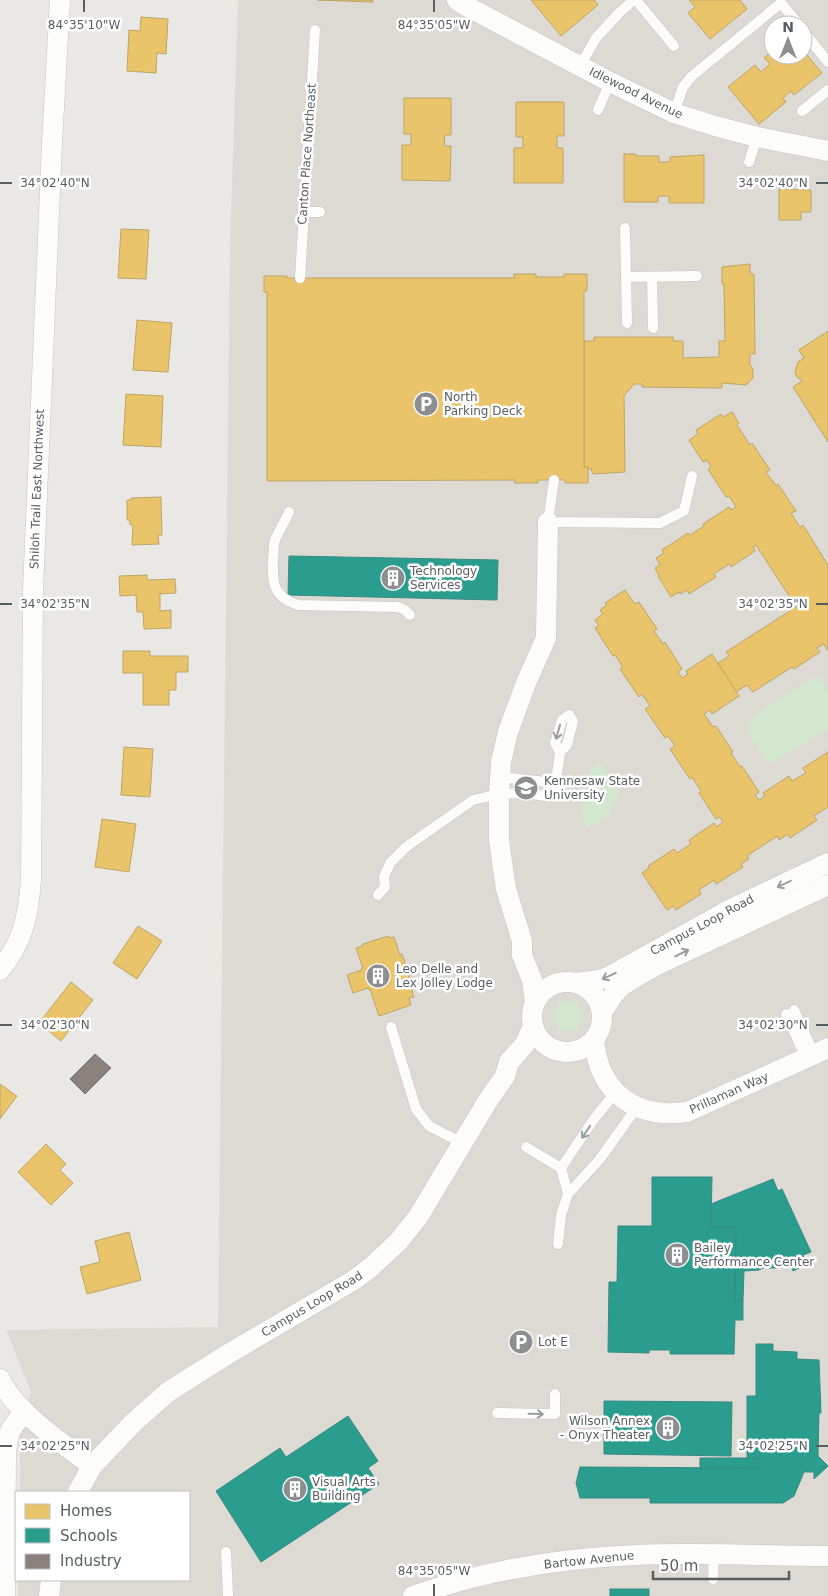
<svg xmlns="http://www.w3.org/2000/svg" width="828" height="1596" font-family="'DejaVu Sans',sans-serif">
  <rect width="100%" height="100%" fill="#eae8e4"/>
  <path fill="#dddad3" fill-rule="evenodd" d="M238,0H828V1596H18V1580H189V1492H20V1451L17,1442L31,1392L6,1330L218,1327L230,247ZM773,25H803V55H773Z"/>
  <g fill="#d3e6ce">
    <path d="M816,677L820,678L828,691V729L775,761L771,763L768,762C763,756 748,735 748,728C748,713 803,684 816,677Z"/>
    <path d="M599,763C618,780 627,797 604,817C599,822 594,826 587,827L583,822C581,804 580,773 599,763Z"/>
    <circle cx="568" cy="1016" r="15"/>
  </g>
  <g fill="#e9c46a" stroke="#bea568">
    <polygon points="317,0 373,0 373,2"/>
    <polygon points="531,0 594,0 598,5 561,36"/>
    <polygon points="689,0 740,0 747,9 710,39 688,13 695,7"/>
    <polygon points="141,17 168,19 166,54 157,53 156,73 127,71 129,30 140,31"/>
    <polygon points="803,50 822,73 794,95 791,91 783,98 786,102 759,124 728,87 755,65 761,72 770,64 764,58 773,51 773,55 803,55"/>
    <polygon points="404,98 451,98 451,135 445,135 444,146 451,146 450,181 402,180 402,145 411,145 411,134 404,134"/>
    <polygon points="516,102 564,102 564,136 557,136 557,148 563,148 563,183 514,183 514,148 523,148 523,137 516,137"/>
    <polygon points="624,154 636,154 636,156 659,156 659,162 670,162 670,157 704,155 704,203 669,203 669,196 658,196 658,202 624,202"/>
    <polygon points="779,189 811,190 811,212 801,212 801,220 779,220"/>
    <polygon points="121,229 149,230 146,279 118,278"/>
    <polygon points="750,264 750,274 754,274 755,354 750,354 750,363 749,363 753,369 753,378 746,385 722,383 722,388 642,387 642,384 634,384 624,396 625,472 593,474 591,469 584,467 584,341 594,341 594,337 673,337 673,341 683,341 683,358 719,357 719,341 725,341 724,284 722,284 722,267"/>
    <polygon points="514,274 536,274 536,277 564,277 564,274 587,274 587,291 584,291 584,467 588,467 588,483 565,483 565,480 538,480 538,483 515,483 515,480 267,481 267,292 264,292 264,276 287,276 287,278 514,278"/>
    <polygon points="137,320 172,323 168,372 133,370"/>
    <polygon points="828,331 828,442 793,387 802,381 797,377 795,373 798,362 804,358 799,350"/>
    <polygon points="126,394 163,396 161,447 123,445"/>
    <polygon points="732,412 739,423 737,425 750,445 752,443 770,470 766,472 776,486 778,484 796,511 791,513 800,527 803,525 828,565 828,651 824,644 817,648 820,652 794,669 792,667 753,692 747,685 736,692 718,663 729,656 726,652 799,605 798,603 795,605 756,545 753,547 755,551 731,567 729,564 714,574 716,577 689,594 687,590 680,594 679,592 671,597 658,576 659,575 655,568 660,564 656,558 664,553 662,550 688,533 690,535 704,526 703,524 729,507 731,510 736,507 729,496 726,497 708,469 711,467 707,460 703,462 689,440 698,434 696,430 721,414 723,417"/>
    <polygon points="161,497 162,535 158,535 159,544 132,545 133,525 130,525 130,520 127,520 127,500 131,500 131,498"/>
    <polygon points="147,575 147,580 175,579 176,593 160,594 160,611 171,610 171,628 144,629 143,612 137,612 136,595 120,596 119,576"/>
    <polygon points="625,590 635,604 639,602 657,629 654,631 663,644 665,642 682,669 678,672 682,678 688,674 686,671 712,654 739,696 712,714 710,710 704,714 713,727 716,726 733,752 731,753 740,767 742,766 759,792 755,795 759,800 765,796 763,793 789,776 792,781 806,773 803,768 828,752 828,807 814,816 817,820 790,838 788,834 779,840 777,836 747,856 749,859 741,864 743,867 716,884 714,880 699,890 701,894 676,910 673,906 667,910 642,873 649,868 648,866 674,849 677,853 691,844 689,840 714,823 717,827 723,822 720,817 716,819 699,793 701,791 692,777 690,779 670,749 675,746 668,736 665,738 645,709 650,706 642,694 639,697 620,669 623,667 615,655 613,656 595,628 599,626 595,620 603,614 600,610 607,605 605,603"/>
    <polygon points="123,651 150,651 150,656 188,656 188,672 176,672 176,690 169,690 169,705 143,705 143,673 123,673"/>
    <polygon points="124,747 153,749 150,797 121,795"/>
    <polygon points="102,819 136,824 129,872 95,867"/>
    <polygon points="138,926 162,941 137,979 113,963"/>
    <polygon points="388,936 389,938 394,937 400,955 402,954 410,977 408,977 414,997 409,998 411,1005 379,1016 370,989 369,990 368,988 353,993 347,975 362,970 361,968 363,968 356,948 363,946 363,944"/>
    <polygon points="71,982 93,1000 61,1041 39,1023"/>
    <polygon points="0,1084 17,1096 0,1119"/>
    <polygon points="46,1144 66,1164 60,1170 73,1183 51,1205 18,1172"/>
    <polygon points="129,1232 141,1280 87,1294 80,1267 100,1262 95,1241"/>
  </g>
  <g fill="#2a9d8f" stroke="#388a82">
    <polygon points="289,556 498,560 497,600 288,595"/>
    <polygon points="652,1177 712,1177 711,1227 736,1227 735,1300 743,1300 743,1320 735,1320 734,1354 670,1354 670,1350 649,1350 649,1353 608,1352 609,1282 617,1282 618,1226 652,1226"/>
    <polygon points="773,1179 778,1191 782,1189 811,1252 803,1255 807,1264 793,1271 789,1261 776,1268 769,1268 767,1266 759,1270 744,1271 743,1300 735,1300 736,1227 711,1227 711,1204"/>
    <polygon points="756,1344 773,1344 773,1351 797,1352 797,1359 819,1360 821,1413 819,1413 818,1456 828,1466 814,1479 814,1472 804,1472 794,1496 783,1503 650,1503 650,1498 580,1498 576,1483 580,1467 758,1468 758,1458 747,1458 747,1396 756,1396"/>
    <polygon points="604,1401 732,1402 731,1456 604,1454"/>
    <polygon points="348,1416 378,1461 368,1468 379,1484 261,1562 216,1491 280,1448 286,1457"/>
    <rect x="700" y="1458" width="58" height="10"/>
    <rect x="610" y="1589" width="39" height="7"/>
  </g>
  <polygon fill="#8a817c" stroke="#7b7674" points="95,1054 111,1068 85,1094 70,1079"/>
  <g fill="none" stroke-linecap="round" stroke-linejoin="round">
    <defs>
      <g id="lane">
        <polyline points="636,0 674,46"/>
        <polyline points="803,31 828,62"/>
        <polyline points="580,66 596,38 620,12 634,0"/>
        <polyline points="598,110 610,82"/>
        <polyline points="802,111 828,90"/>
        <polyline points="674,113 683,87 692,76 781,3 799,25"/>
        <polyline points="749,162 757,137"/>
        <polyline points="303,212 320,212"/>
        <polyline points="625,228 627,323"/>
        <polyline points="626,277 697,276"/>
        <polyline points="652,277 653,328"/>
        <polyline points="300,278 315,30"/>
        <polyline points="554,480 548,522 660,523 684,511 692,476"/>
        <path d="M289,512C285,521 279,531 275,540C273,546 274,553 273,559C272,583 273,597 298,605L398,607L405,610L410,615"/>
        <polyline points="500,777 546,782 555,789"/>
        <polyline points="378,895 385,887 384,877 390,863 406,847 473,800 499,794 525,793 545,796 555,789 560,752 567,745 573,721 569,715 562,720 555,743 560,752"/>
        <polyline points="794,1010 814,1054"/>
        <polyline points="786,1014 806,1058"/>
        <polyline points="391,1027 416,1109 429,1126 462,1143"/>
        <polyline points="526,1147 561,1168 594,1119 615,1093"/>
        <polyline points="561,1168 568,1194"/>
        <polyline points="558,1244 561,1215 568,1194 600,1159 637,1107"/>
        <polyline points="497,1413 555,1414 555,1394"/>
        <polyline points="226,1552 228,1596"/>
        <polyline points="713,1579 714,1555"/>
      </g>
      <g id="street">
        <polyline points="457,0 468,7 610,82 674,113 715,126 757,137 828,151"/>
        <path d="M0,970C23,942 28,917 31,881L33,590L52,143L60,0"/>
        <circle cx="567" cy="1017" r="35"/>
        <polyline points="576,983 599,980 608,977 729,910 828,863"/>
        <polyline points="535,1002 532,980 522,955 522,941 506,889 502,862 499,839 499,794 501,762 508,732 526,683 546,638 548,522"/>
        <polyline points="602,1012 614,994 623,985 655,966 828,885"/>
        <path d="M594,1040C599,1093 635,1119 687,1112L828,1048"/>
        <path d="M0,1379C16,1413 62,1443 92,1466"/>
        <polyline points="78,1492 92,1466 134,1422 168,1392 228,1354 354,1280 370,1268 398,1242 418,1217 487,1102 505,1076 509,1062 525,1044 533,1026"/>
        <polyline points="5,1596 6,1451 10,1431 24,1411"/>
        <polyline points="49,1596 51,1580"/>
        <path d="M413,1596C485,1570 562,1558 637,1555C701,1552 765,1556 828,1556"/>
      </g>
    </defs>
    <use href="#lane" stroke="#c5c5c4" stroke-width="11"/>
    <use href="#street" stroke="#c5c5c4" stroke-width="21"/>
    <use href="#lane" stroke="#fcfcfb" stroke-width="10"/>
    <use href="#street" stroke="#fcfcfb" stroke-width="20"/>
  </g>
  <defs><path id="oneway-shaft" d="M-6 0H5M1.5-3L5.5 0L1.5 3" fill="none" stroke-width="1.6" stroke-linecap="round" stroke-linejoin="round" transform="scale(1.25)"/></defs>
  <g stroke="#9a9d9f">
    <use href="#oneway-shaft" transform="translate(558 732) rotate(106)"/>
    <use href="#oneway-shaft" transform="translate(784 884) rotate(155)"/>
    <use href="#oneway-shaft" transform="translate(682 953) rotate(-26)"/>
    <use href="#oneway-shaft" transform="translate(609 976) rotate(155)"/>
    <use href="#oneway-shaft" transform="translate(586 1132) rotate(124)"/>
    <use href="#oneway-shaft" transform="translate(536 1414) rotate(1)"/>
  </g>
  <path fill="none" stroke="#595e62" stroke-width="2" d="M84,0V12M434,0V12M0,183H12M816,183H828M0,604H12M816,604H828M0,1025H12M816,1025H828M0,1446H12M816,1446H828M434,1584V1596"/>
  <defs>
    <symbol id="parking-disc" viewBox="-11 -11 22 22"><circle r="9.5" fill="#8c8e90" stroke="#fff"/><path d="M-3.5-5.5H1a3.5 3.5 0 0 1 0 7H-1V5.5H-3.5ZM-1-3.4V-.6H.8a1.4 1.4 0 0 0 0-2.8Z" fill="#fff"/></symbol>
    <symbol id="building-disc" viewBox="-11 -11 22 22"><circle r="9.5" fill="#8c8e90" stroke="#fff"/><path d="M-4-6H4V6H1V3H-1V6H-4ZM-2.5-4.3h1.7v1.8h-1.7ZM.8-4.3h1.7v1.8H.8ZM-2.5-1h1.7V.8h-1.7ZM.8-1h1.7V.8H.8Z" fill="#fff"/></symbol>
    <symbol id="university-disc" viewBox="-11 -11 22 22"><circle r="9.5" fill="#8c8e90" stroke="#fff"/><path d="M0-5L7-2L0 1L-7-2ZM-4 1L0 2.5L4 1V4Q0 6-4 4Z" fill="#fff"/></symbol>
  </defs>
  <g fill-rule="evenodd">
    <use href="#parking-disc" x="412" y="390" width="28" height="28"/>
    <use href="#building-disc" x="379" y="564" width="28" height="28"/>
    <use href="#university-disc" x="512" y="774" width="28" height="28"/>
    <use href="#building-disc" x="364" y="962" width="28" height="28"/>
    <use href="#building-disc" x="663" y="1241" width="28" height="28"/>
    <use href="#parking-disc" x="507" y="1328" width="28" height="28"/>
    <use href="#building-disc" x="654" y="1414" width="28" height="28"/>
    <use href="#building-disc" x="281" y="1475" width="28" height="28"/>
  </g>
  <g text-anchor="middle" stroke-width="5" stroke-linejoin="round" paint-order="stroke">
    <g font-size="12" fill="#595e62" stroke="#fff">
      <text transform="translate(636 93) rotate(26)" y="4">Idlewood Avenue</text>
      <text transform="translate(307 154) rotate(-86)" y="4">Canton Place Northeast</text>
      <text transform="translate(37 489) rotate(-88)" y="4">Shiloh Trail East Northwest</text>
      <text transform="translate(702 925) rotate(-28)" y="4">Campus Loop Road</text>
      <text transform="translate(729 1093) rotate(-24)" y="4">Prillaman Way</text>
      <text transform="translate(312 1304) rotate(-31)" y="4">Campus Loop Road</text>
      <text transform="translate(589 1560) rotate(-6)" y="4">Bartow Avenue</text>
    </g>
    <g font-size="12" fill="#595e62" stroke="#fff" text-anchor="start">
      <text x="444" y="401">North<tspan x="444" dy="14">Parking Deck</tspan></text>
      <text x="410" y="575">Technology<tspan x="410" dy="14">Services</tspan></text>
      <text x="544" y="785">Kennesaw State<tspan x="544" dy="14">University</tspan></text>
      <text x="396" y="973">Leo Delle and<tspan x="396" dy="14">Lex Jolley Lodge</tspan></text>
      <text x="694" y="1252">Bailey<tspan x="694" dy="14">Performance Center</tspan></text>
      <text x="538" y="1346">Lot E</text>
      <text x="650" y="1425" text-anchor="end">Wilson Annex<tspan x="650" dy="14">- Onyx Theater</tspan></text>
      <text x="312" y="1486">Visual Arts<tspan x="312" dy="14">Building</tspan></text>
    </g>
  </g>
  <g font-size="12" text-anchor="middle" fill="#595e62" stroke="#fff" stroke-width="5" stroke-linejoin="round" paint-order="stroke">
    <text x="84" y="29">84°35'10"W</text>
    <text x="434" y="29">84°35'05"W</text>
    <text x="55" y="187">34°02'40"N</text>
    <text x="773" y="187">34°02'40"N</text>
    <text x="55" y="608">34°02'35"N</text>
    <text x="773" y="608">34°02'35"N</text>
    <text x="55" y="1029">34°02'30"N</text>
    <text x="773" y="1029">34°02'30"N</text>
    <text x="55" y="1450">34°02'25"N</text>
    <text x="773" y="1450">34°02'25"N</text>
    <text x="434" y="1575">84°35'05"W</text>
  </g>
  <rect x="15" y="1491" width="175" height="90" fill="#ffffff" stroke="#bdbfc0"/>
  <rect x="25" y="1504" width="25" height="15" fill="#e9c46a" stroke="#bdbfc0"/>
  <text x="60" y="1516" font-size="15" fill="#595e62">Homes</text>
  <rect x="25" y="1528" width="25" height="15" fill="#2a9d8f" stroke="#bdbfc0"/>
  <text x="60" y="1541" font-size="15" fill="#595e62">Schools</text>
  <rect x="25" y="1554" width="25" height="15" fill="#8a817c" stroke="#bdbfc0"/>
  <text x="60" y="1566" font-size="15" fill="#595e62">Industry</text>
  <g transform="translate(788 40)"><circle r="24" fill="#ffffff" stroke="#bdbfc0"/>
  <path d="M0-4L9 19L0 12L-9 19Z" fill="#8c8e90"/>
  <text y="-8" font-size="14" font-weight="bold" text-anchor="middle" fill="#595e62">N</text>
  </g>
  <path d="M653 1571v8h136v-8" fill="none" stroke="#595e62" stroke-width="2.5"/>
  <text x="660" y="1571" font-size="15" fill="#595e62" stroke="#ffffff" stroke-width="4" paint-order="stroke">50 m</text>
</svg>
